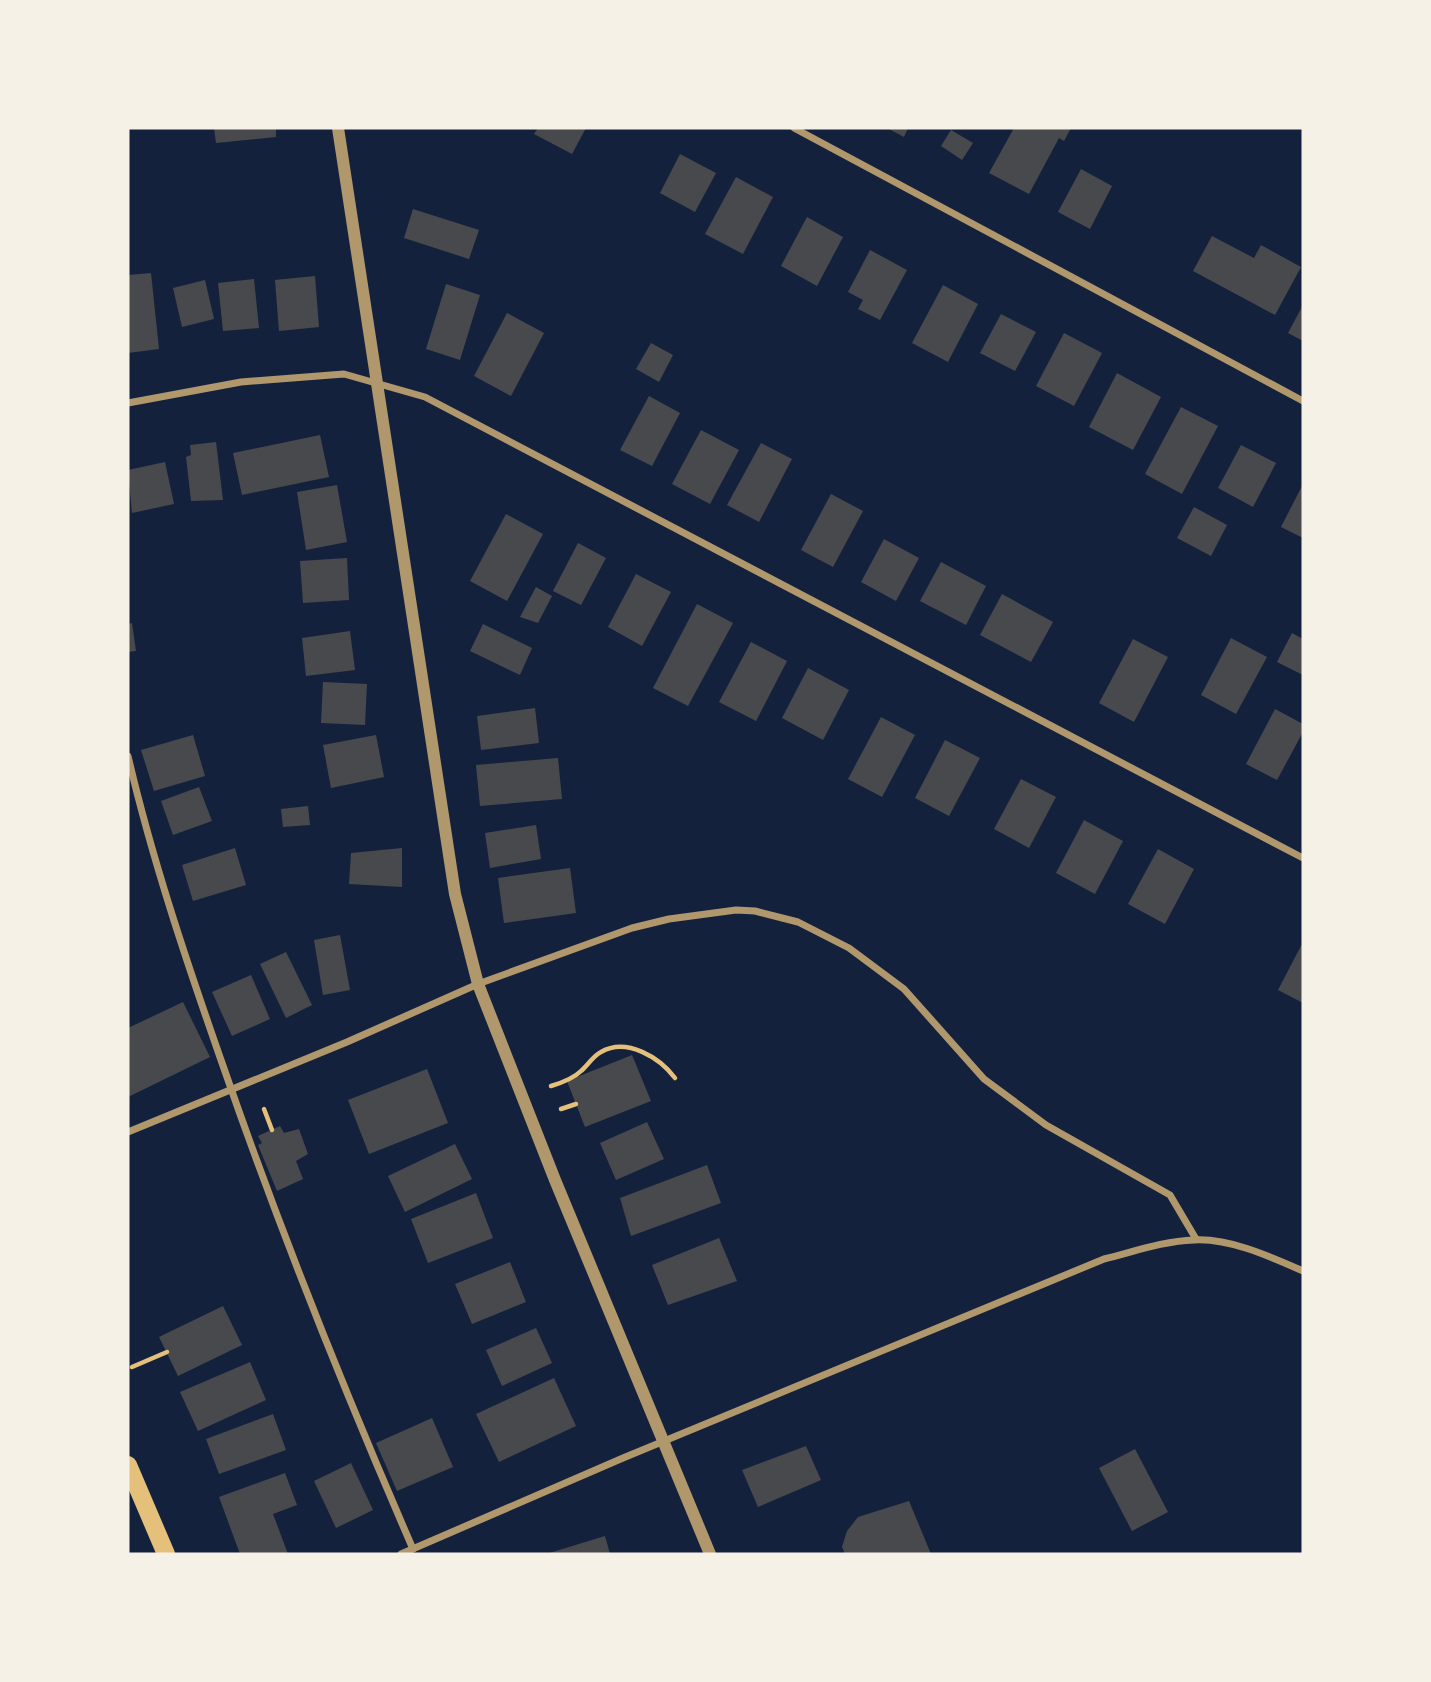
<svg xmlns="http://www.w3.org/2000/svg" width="1431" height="1682" font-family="'Nunito Sans',sans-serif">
  <rect width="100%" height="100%" fill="#14213d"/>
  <g fill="#48494c">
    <polygon points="214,128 276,128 276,137 216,143"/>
    <polygon points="538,128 586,128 572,154 534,134"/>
    <polygon points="887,128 908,128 904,137"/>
    <polygon points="1014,128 1071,128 1064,141 1059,138 1029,194 989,173"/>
    <polygon points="951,130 973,143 962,160 941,146"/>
    <polygon points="680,154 716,173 695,212 660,193"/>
    <polygon points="1081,169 1112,186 1090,229 1058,212"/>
    <polygon points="736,177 773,197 743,254 705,234"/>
    <polygon points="413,209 479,230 469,259 404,238"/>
    <polygon points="807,217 843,237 817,286 781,266"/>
    <polygon points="1212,236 1254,258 1261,245 1301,267 1275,315 1193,271"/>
    <polygon points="870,250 907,270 880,320 858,309 863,300 848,292"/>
    <polygon points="151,273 159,349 128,353 128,275"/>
    <polygon points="315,276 319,327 279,331 275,280"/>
    <polygon points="254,279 259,328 223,331 218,283"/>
    <polygon points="205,280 214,319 182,327 173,288"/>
    <polygon points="446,284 480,295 460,360 426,349"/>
    <polygon points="943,285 978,304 948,362 912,343"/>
    <polygon points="1303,305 1303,341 1288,333"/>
    <polygon points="507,313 544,333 511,396 474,376"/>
    <polygon points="1001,314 1036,332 1015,371 980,353"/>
    <polygon points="1064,333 1102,353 1074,406 1036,386"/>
    <polygon points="651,343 673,355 659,382 636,369"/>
    <polygon points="1117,373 1161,397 1133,450 1089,427"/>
    <polygon points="649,396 680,413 652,466 620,450"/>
    <polygon points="1181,407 1218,426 1182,494 1145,474"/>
    <polygon points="701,430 739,450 710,504 672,484"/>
    <polygon points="320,435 329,477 242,495 233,453"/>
    <polygon points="216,442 223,500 191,501 186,457 191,455 190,445"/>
    <polygon points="761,443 792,459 759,522 727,505"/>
    <polygon points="1241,445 1276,463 1253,507 1218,488"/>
    <polygon points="165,462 174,504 132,513 128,470"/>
    <polygon points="1303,484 1303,538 1281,527"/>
    <polygon points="337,485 347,542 306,550 297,492"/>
    <polygon points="831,494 863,511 833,567 801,550"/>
    <polygon points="1194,507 1227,525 1211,556 1177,538"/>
    <polygon points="506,514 543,534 507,601 470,581"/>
    <polygon points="884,539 919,558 896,601 861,582"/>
    <polygon points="578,543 606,558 581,605 553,591"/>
    <polygon points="347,558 349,600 303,603 300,561"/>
    <polygon points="941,562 986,586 966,625 920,601"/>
    <polygon points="636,574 671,592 642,646 608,627"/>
    <polygon points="536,587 552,596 538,623 520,617"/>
    <polygon points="1002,594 1053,622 1031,662 980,635"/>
    <polygon points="697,604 733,623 688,706 653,688"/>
    <polygon points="132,623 136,651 128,652 128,624"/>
    <polygon points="483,624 532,648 520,675 470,651"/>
    <polygon points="350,631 355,670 306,676 302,638"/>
    <polygon points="1292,633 1303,639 1303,675 1277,662"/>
    <polygon points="1231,638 1267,657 1236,714 1201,695"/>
    <polygon points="1133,639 1168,657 1134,722 1099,703"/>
    <polygon points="751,642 787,661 756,721 719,702"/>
    <polygon points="808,668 849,690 823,740 782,718"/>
    <polygon points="323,682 367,684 365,725 321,723"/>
    <polygon points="535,708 539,743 481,750 477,716"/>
    <polygon points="1275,709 1303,724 1303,732 1277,780 1246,764"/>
    <polygon points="881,717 915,735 882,797 848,779"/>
    <polygon points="193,735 205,776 154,791 141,750"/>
    <polygon points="376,735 384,777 331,788 323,745"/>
    <polygon points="945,740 980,758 949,816 915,798"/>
    <polygon points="558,758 562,799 480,806 476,765"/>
    <polygon points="1021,779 1056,797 1029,848 994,829"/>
    <polygon points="199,787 212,821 173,835 161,801"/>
    <polygon points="308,806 310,825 283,827 281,809"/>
    <polygon points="1084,820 1123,841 1095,894 1056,873"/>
    <polygon points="536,825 541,859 490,868 485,833"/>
    <polygon points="235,848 246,885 193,901 182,865"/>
    <polygon points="402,848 402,887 349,884 351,853"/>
    <polygon points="1158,849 1194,869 1165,924 1128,904"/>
    <polygon points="570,868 576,913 504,923 498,878"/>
    <polygon points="340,935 350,990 323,995 314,940"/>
    <polygon points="1303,942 1303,1003 1278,990"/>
    <polygon points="286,952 312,1005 286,1018 260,964"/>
    <polygon points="251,975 270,1019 232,1036 212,992"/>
    <polygon points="183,1002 210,1057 128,1097 128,1028"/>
    <polygon points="632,1055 651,1101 585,1127 567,1081"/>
    <polygon points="427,1069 448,1123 369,1154 348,1100"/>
    <polygon points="647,1122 664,1159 616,1180 600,1143"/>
    <polygon points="280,1126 284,1133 299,1129 308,1154 296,1161 303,1179 277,1191 258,1145 262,1143 258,1136"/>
    <polygon points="455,1144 472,1179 405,1212 388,1176"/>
    <polygon points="707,1165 721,1203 631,1236 620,1198"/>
    <polygon points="476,1193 493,1238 428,1263 411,1219"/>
    <polygon points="719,1238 737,1281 668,1305 652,1265"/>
    <polygon points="510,1262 526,1302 472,1324 455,1284"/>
    <polygon points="223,1306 242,1345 178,1376 159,1337"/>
    <polygon points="536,1328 552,1363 502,1386 486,1350"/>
    <polygon points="250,1362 266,1400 198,1431 180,1392"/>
    <polygon points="554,1378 576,1426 499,1462 476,1414"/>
    <polygon points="273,1414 286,1450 219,1474 206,1439"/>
    <polygon points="432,1418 453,1467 397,1491 376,1443"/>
    <polygon points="806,1446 821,1480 758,1507 742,1470"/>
    <polygon points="1135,1449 1168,1512 1132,1531 1099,1468"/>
    <polygon points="351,1463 373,1510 336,1528 314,1481"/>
    <polygon points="285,1473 297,1505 273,1514 288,1554 240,1554 219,1497"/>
    <polygon points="909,1501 931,1554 845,1554 842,1547 847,1531 858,1517"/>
    <polygon points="605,1536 610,1554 546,1554"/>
  </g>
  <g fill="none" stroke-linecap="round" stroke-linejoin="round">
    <g stroke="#e5c07b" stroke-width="4.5">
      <path d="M551,1086C561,1083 574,1078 581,1071C588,1065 593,1056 601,1052C627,1037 660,1058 675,1078"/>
      <polyline points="264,1109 272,1130"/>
      <polyline points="561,1109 576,1104"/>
      <polyline points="132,1367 167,1352"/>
    </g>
    <g stroke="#b1986c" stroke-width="7">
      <polyline points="794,128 1303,401"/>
      <polyline points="128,403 241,382 344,374 425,397 1303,858"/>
      <path d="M128,756C152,859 186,960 221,1060C278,1225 343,1388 413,1549"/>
      <polyline points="128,1132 347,1042 478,984 632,928 669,919 736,910 755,911 798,922 849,948 904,989 984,1079 1046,1125 1170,1195 1196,1239"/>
      <path d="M401,1554L623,1458L1104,1259C1133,1252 1163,1241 1194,1240C1230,1238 1271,1257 1303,1271"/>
    </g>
    <polyline stroke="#b1986c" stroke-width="12" points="338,128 455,894 478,984 555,1180 710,1554"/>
    <polyline stroke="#e5c07b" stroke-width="18" points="128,1465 166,1554"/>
  </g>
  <rect width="1431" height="1682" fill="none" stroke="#f6f1e7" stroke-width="259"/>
</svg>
